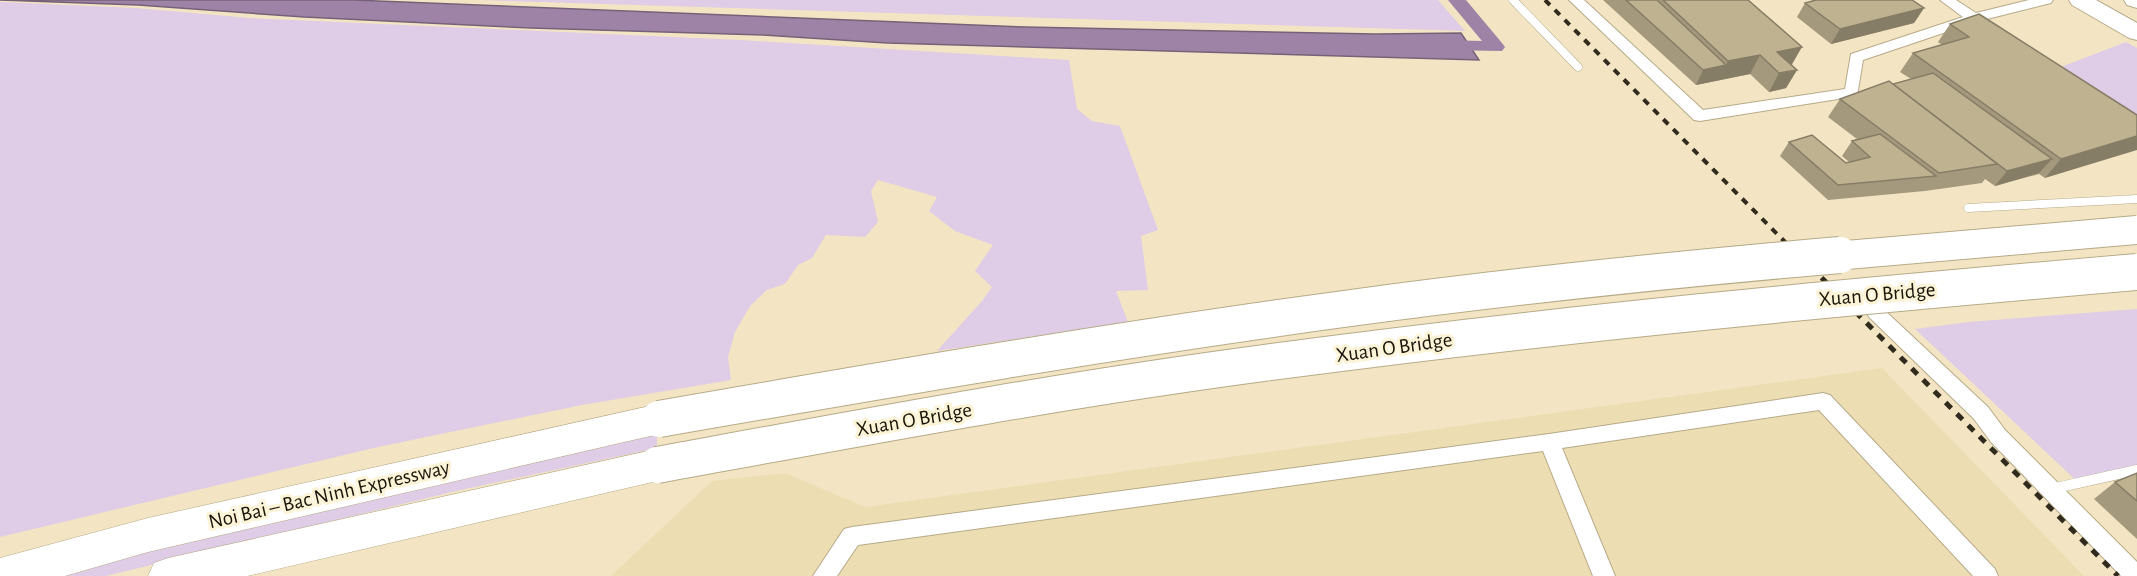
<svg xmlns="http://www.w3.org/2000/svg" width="2137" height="576" font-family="'Alegreya Sans',sans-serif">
  <rect width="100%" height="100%" fill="#f3e5c3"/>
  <polygon fill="#edddb3" points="1882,368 2084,576 611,576 712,481 785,473 865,507"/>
  <g fill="#dfcce6">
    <polygon points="477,0 1438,0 1465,31"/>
    <polygon points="0,2 136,8 250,18 740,40 1069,60 1077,109 1092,121 1120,126 1158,230 1141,236 1148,290 1116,291 1128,322 937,351 982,301 992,287 975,271 993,245 955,231 929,211 937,197 878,180 871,191 878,222 865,237 826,235 812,258 798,265 785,284 767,290 750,306 735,332 728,357 731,380 582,405 378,447 0,537"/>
    <polygon points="2126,42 2137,48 2137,141 2040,75"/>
    <polygon points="2137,309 2137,472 2082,486 1915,329 1968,322"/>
    <polygon points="657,434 657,448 456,491 106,576 52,576 149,550"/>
  </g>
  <polygon fill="#9e83a7" stroke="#766278" stroke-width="1.5" points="0,0 353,0 1025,27 1375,34 1461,33 1479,60 887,43 763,35 531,28 304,17 138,5"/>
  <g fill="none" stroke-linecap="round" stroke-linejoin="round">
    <polygon fill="#9e83a7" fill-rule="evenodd" points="1448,0 1466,0 1502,43 1505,47 1502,51 1435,50 1432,46 1435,42 1441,40 1482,41"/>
    <defs>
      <g id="service-far1">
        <polyline points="1513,0 1578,67"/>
        <polyline points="1968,208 2137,199"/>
      </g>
      <polyline id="service" points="2051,489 2137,470"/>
      <g id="minor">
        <polygon points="1569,0 1584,0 1703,110 1845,89 1851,54 1963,17 1940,0 1956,0 1976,13 2029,0 2053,0 2051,3 1979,21 1863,60 1857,96 1700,121 1694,120"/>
        <polygon points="1875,305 1881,307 1988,407 2005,430 2137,562 2137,576 2121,576 1991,442 1974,419 1869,317 1866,312 1869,307"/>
        <polygon points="1823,393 1830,395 1995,569 1998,576 1973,576 1819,410 1562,448 1615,576 1593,576 1543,451 858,545 837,576 813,576 844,529 852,527 1549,434"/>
      </g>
      <g id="primary">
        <polygon points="2069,0 2096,0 2137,23 2137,40 2129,38 2072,5"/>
        <polygon points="2124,0 2137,0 2137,8 2127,5"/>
      </g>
      <g id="motorway">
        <polygon points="659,404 672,409 677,419 672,429 659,434 148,552 65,576 0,576 0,558 148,518"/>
        <polygon points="657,449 670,454 676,465 670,476 657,481 247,576 148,576 154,563 168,558"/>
      </g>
    </defs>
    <use href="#service-far1" stroke="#b7aa89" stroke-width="9"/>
    <use href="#service" stroke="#b7aa89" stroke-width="11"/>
    <use href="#minor" stroke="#b7aa89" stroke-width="2"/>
    <use href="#primary" stroke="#b7aa89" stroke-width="2"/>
    <use href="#motorway" stroke="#b7aa89" stroke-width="1"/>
    <use href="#service-far1" stroke="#fff" stroke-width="8"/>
    <use href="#service" stroke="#fff" stroke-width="10"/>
    <use href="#minor" fill="#fff" fill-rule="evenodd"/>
    <use href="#primary" fill="#fff" fill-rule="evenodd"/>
    <use href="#motorway" fill="#fff" fill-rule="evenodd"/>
    <polyline stroke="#302b1c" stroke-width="4" stroke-dasharray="7 7" stroke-linecap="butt" points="1545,0 1800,257"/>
    <polyline stroke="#302b1c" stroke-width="5" stroke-dasharray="8 8" stroke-linecap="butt" points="1799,255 2118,576"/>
    <defs>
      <polyline id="motorway-bridge-far1" points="1823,257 2137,230"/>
      <g id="motorway-bridge">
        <path d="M659,419C889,379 1120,339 1351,308C1514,286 1677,269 1840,255"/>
        <path d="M657,465C859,428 1060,390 1264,363C1554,324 1845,297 2137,272"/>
      </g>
    </defs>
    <use href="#motorway-bridge-far1" stroke="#b7aa89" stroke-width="30" stroke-linecap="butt"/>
    <use href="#motorway-bridge" stroke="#b7aa89" stroke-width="38" stroke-linecap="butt"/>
    <use href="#motorway-bridge-far1" stroke="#fff" stroke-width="28"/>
    <use href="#motorway-bridge" stroke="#fff" stroke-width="36"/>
  </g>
  <g fill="#a4997d">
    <polygon points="1603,0 1748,0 1792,65 1797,70 1786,88 1769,92 1750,74 1696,85"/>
    <polygon points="1805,3 1924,8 1914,23 1831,44 1797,17"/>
    <polygon points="1950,24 2137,115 2045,178 2039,174 1995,186 1985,179 1982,183 1925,191 1828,200 1780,156 1789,142 1846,163 1849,162 1842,156 1852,141 1857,139 1828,117 1840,99 1911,79 1900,72 1913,53 1942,45 1938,42"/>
    <polygon points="2137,473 2137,539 2094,499 2115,482"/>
  </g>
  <g fill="#867d66">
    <polygon points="1924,8 1914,23 1831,44 1840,29"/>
    <polygon points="1802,47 1791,66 1777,52"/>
    <polygon points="1760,55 1750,74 1696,85 1703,70 1726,65 1728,61"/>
    <polygon points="1797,70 1786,88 1769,92 1779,73"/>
    <polygon points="2137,136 2137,150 2045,178 2061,159"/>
    <polygon points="2052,159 2039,173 1995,186 2007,171"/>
  </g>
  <g fill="#bfb291" stroke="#867d66" stroke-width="1.5">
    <polygon points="1626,0 1657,0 1726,65 1703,70"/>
    <polygon points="1663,0 1748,0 1802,47 1777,52 1797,70 1779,73 1760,55 1728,61"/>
    <polygon points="1816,0 1912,0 1924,8 1840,29 1805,3"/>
    <polygon points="1979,14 2137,115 2137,136 2061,159 1913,53 1969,37 1950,24"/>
    <polygon points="1933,73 2052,159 2007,171 1893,84"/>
    <polygon points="1889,81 1997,164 1939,173 1840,99"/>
    <polygon points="1880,134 1936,176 1838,185 1789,142 1812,135 1846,163 1870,157 1852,141"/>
    <polygon points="2137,473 2137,501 2115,482"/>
  </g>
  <g text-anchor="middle" stroke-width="6" stroke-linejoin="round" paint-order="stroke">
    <g font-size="21" fill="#1a1509" stroke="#fdf3d7">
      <text transform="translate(1877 294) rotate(-5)" y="7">Xuan O Bridge</text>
      <text transform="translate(1394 347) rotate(-8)" y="7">Xuan O Bridge</text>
      <text transform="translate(914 419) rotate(-10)" y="7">Xuan O Bridge</text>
      <text transform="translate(329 494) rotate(-13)" y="7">Noi Bai – Bac Ninh Expressway</text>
    </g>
  </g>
</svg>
